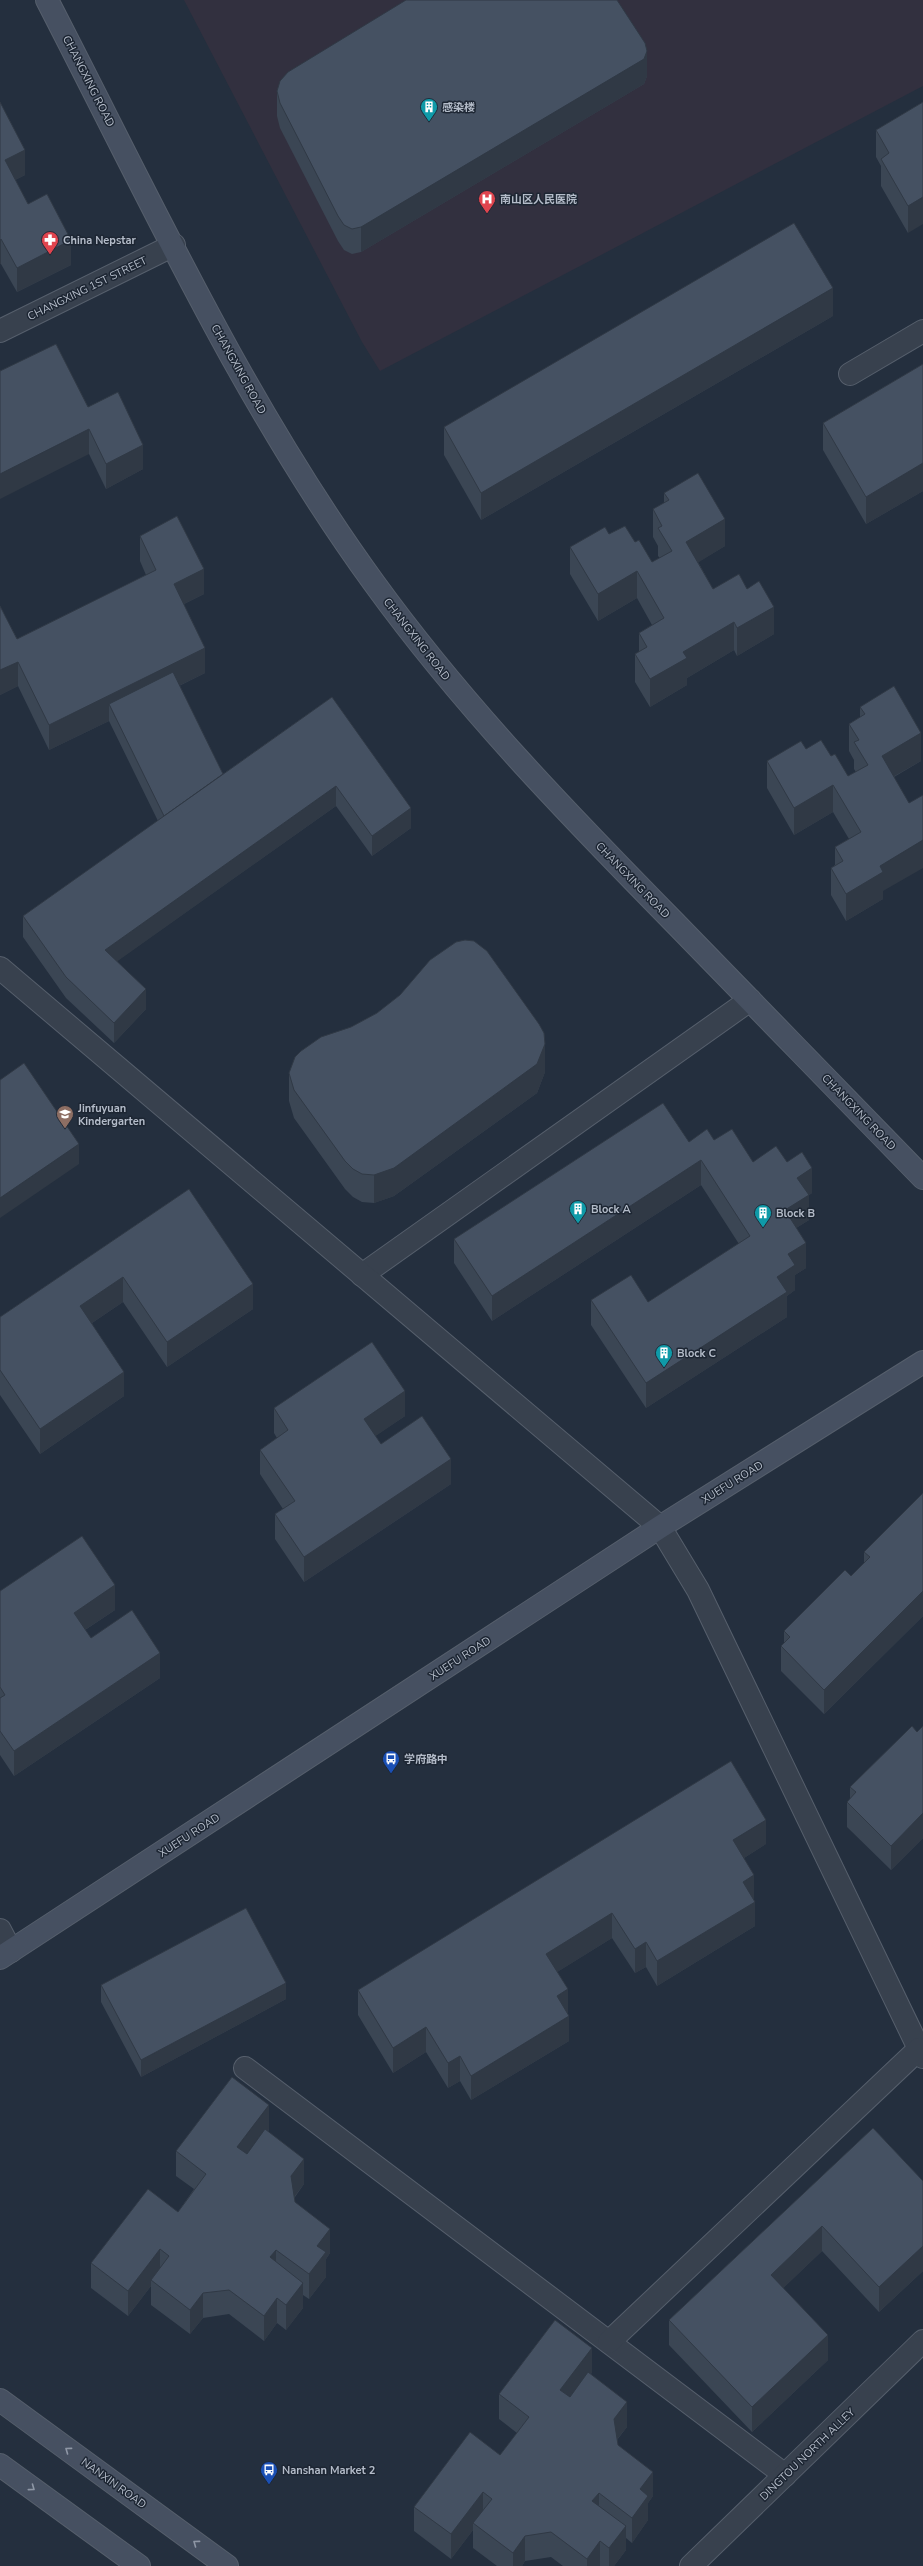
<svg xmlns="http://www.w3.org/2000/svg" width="923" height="2566" font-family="'Nunito Sans','Noto Sans SC',sans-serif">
  <rect width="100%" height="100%" fill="#242f3e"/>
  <polygon fill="#32303f" points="184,0 923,0 923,86 380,371 362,342"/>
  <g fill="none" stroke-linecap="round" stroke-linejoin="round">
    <defs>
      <g id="lane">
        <polyline points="362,1275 750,1000"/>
        <polyline points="660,1527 698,1590 923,2057"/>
        <polyline points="0,1930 11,1951"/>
        <polyline points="245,2068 785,2475"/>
        <polyline points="609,2342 919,2049"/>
        <polyline points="691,2566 923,2341"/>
      </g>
      <g id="street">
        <polyline points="0,331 174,245"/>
        <polyline points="850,374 923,331"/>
        <polyline points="0,968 660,1527"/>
      </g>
      <g id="secondary">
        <path d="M47,0C149,197 243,403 374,583C463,706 568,814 674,922C757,1007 840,1093 923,1178"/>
        <polyline points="0,1958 660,1527 923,1362"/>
        <polyline points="0,2400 227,2566"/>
        <polyline points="0,2465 139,2566"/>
      </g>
    </defs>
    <use href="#lane" stroke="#565f6c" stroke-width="24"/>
    <use href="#street" stroke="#565f6c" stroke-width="24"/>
    <use href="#secondary" stroke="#565f6c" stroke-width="24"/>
    <use href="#lane" stroke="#38414e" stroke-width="22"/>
    <use href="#street" stroke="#38414e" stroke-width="22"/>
    <use href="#secondary" stroke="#465061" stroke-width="22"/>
  </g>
  <g fill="#3b4654">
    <polygon points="647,76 644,84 361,252 352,254 344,250 338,241 280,128 277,116 277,91"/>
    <polygon points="0,102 25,175 15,180 28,204 71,265 17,292 1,264"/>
    <polygon points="923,102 908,233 881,186 881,166 876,157 876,130"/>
    <polygon points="833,316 481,520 444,455 444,427"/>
    <polygon points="923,364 923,491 866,524 823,450 823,423"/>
    <polygon points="88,407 143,469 106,489 89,454"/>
    <polygon points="664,493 725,546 698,562 713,589 747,589 774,634 737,656 734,650 687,678 687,685 650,707 635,682 635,654 639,652 639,633 652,625 637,598 598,621 570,574 570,547 609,534 635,542 652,562 660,558 658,556 658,546 653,537 653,509 664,503"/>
    <polygon points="140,536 204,594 184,604 205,673 179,686 223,774 332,697 411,828 372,856 336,806 117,961 146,1009 114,1043 66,998 23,937 23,916 158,821 109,721 49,750 18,686 0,695 0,606 17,639 146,575 140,561"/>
    <polygon points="860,707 921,761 894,777 883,891 883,899 846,921 831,895 831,868 835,865 835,847 849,839 833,812 794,835 767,788 767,761 806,749 831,756 848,776 856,772 854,769 854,760 849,751 849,724 860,717"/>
    <polygon points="400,995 545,1072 537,1093 394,1196 374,1203 362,1202 353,1197 345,1189 294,1118 289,1101 289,1073 351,1027 377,1013"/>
    <polygon points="714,1140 753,1162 787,1162 812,1193 809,1195 809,1220 796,1228 806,1268 795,1275 795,1290 787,1296 787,1317 646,1408 591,1325 591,1300 648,1302 739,1244 701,1185 492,1321 454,1263 454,1239 689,1142"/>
    <polygon points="189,1189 253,1309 167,1367 123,1302 92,1323 124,1396 40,1454 0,1395 0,1317"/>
    <polygon points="274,1408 405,1416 375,1436 381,1444 451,1484 304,1582 275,1539 275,1514 283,1509 260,1474 260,1450 277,1438 274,1433"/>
    <polygon points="923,1493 923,1616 824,1714 781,1671 781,1646 784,1643 784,1631 851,1576 864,1563 864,1552"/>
    <polygon points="0,1591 115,1610 85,1630 91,1638 160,1678 14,1776 0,1755"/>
    <polygon points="923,1726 923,1838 891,1870 847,1827 847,1802 850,1799 850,1787 917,1732"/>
    <polygon points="766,1844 744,1858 754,1900 755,1926 657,1986 646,1967 635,1973 612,1938 557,1972 568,2014 569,2041 471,2100 460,2081 448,2088 426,2052 393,2073 358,2015 358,1990"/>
    <polygon points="101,1985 286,1999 141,2077 101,2002"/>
    <polygon points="873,2128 923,2181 923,2271 879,2312 822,2251 783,2288 828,2360 752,2432 669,2345 669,2320"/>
    <polygon points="269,2129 268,2132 304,2184 295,2197 295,2202 330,2253 326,2259 326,2277 309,2299 303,2295 303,2308 286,2330 277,2323 264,2341 229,2314 203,2318 190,2334 151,2305 151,2286 128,2316 91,2288 91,2263 178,2212 194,2189 176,2176 176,2151"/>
    <polygon points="592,2372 591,2374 627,2427 617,2440 618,2445 653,2496 648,2503 648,2520 632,2543 626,2538 626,2550 614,2566 563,2566 551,2557 525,2561 522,2566 497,2566 473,2548 473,2530 451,2559 414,2531 414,2507 500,2455 517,2433 499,2419 499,2394"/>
  </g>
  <g fill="#303945">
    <polygon points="647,51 647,76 644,84 361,252 361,227"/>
    <polygon points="25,150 25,175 5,185 5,160"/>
    <polygon points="923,197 923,224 908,233 908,206"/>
    <polygon points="1,239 1,264 0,264 0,240"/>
    <polygon points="71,240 71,265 17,292 17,268"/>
    <polygon points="833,288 833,316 481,520 481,493"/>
    <polygon points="89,429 89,454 0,499 0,474"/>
    <polygon points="143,445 143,469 106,489 106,464"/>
    <polygon points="923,463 923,491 866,524 866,497"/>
    <polygon points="725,519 725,546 686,570 686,542"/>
    <polygon points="204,569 204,594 174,609 174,584"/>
    <polygon points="637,571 637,598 598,621 598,594"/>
    <polygon points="774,607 774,634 737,656 737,628"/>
    <polygon points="734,622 734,650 687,678 687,685 650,707 650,679 683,652"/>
    <polygon points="205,648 205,673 115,717 109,704 109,721 49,750 49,725"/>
    <polygon points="18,662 18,686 0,695 0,670"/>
    <polygon points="921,733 921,761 882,783 882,756"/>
    <polygon points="833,785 833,812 794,835 794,808"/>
    <polygon points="336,786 336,806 105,970 105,950"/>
    <polygon points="411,808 411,828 372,856 372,836"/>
    <polygon points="923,840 923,868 883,891 883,899 846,921 846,894 880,866"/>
    <polygon points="146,989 146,1009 114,1043 114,1023"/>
    <polygon points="545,1044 545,1072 537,1093 394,1196 374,1203 374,1175"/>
    <polygon points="79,1144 79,1164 0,1218 0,1198"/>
    <polygon points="701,1160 701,1185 492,1321 492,1296"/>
    <polygon points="812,1168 812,1193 809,1195 809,1220 785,1235 785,1210 797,1178"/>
    <polygon points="806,1243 806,1268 795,1275 795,1290 787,1296 787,1317 646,1408 646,1383 777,1277 788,1254"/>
    <polygon points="123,1277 123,1302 80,1331 80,1306"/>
    <polygon points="253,1284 253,1309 167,1367 167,1342"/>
    <polygon points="124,1372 124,1396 40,1454 40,1429"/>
    <polygon points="405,1391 405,1416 364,1444 364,1419"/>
    <polygon points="451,1459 451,1484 304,1582 304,1557"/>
    <polygon points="115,1585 115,1610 74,1637 74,1613"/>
    <polygon points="923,1591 923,1616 824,1714 824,1690"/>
    <polygon points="160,1653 160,1678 14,1776 14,1751"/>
    <polygon points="923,1813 923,1838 891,1870 891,1846"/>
    <polygon points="766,1820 766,1844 733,1865 733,1840"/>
    <polygon points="754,1875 754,1900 743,1882"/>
    <polygon points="755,1902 755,1926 657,1986 657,1961"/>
    <polygon points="612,1913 612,1938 546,1979 546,1954"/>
    <polygon points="646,1942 646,1967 635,1973 635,1949"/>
    <polygon points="286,1983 286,1999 141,2077 141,2060"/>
    <polygon points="568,1989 568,2014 557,1996"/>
    <polygon points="569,2016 569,2041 471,2100 471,2076"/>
    <polygon points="426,2027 426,2052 393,2073 393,2048"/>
    <polygon points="460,2056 460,2081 448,2088 448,2063"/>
    <polygon points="269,2105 269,2129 237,2172 237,2147"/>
    <polygon points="304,2159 304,2184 291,2201 291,2176"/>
    <polygon points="822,2226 822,2251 771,2300 771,2275"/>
    <polygon points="330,2229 330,2253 326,2259 326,2277 309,2299 309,2274 317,2246"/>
    <polygon points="923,2246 923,2271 879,2312 879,2287"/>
    <polygon points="160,2249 160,2274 151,2280 151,2286 128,2316 128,2291"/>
    <polygon points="276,2250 276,2275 270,2257"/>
    <polygon points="303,2283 303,2308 286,2330 286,2305"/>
    <polygon points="203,2293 203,2318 190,2334 190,2310"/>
    <polygon points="277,2298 277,2323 264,2341 264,2316"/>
    <polygon points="828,2335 828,2360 752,2432 752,2407"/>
    <polygon points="592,2348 592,2372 560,2415 560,2390"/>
    <polygon points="627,2402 627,2427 614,2443 614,2419"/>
    <polygon points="653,2472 653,2496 648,2503 648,2520 632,2543 632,2518 640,2489"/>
    <polygon points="483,2492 483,2517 473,2523 473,2530 451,2559 451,2534"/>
    <polygon points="599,2493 599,2517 592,2501"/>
    <polygon points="626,2526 626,2550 614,2566 609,2566 609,2548"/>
    <polygon points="525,2536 525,2561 522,2566 513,2566 513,2553"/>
    <polygon points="600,2541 600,2566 587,2566 587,2559"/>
  </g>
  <g fill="#455162" stroke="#303945">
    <polygon points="406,0 617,0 645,43 647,51 644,59 361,227 352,229 344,225 338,216 280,103 277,91 280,81 288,72"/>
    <polygon points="0,102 25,150 5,160 28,204 47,194 71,240 17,268 1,239 0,240"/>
    <polygon points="923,102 923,197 908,206 881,159 889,153 876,130"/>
    <polygon points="794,223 833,288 481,493 444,427"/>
    <polygon points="56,344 88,407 118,392 143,445 106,464 89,429 0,474 0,371"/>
    <polygon points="923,364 923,463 866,497 823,423"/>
    <polygon points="698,473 725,519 686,542 713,589 739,574 747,589 759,581 774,607 737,628 734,622 683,652 687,658 650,679 635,654 647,647 639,633 664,618 637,571 598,594 570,547 605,527 609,534 625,526 635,542 639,540 652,562 672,551 658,528 662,526 653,509 669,500 664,493"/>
    <polygon points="177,516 204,569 174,584 205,648 49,725 18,662 0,670 0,606 17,639 156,570 140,536"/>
    <polygon points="173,672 223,774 164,816 109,704"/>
    <polygon points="894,686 921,733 882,756 909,803 923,795 923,840 880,866 883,872 846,894 831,868 843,861 835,847 861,832 833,785 794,808 767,761 801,741 806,749 821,740 831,756 835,754 848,776 868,765 854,742 859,740 849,724 865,714 860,707"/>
    <polygon points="332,697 411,808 372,836 336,786 105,950 146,989 114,1023 66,977 23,916"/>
    <polygon points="465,940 474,941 487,951 539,1024 544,1033 545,1044 537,1064 394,1168 374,1175 362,1174 353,1169 345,1161 294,1090 289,1073 295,1057 301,1051 321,1037 351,1027 377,1013 400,995 430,960 456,942"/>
    <polygon points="24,1063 79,1144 0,1198 0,1080"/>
    <polygon points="663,1103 689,1142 707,1129 714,1140 732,1129 753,1162 776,1146 787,1162 802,1152 812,1168 797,1178 809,1195 785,1210 806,1243 788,1254 795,1265 777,1277 787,1292 646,1383 591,1300 631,1275 648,1302 750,1236 701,1160 492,1296 454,1239"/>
    <polygon points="189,1189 253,1284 167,1342 123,1277 80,1306 124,1372 40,1429 0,1370 0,1317"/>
    <polygon points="372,1342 405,1391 364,1419 381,1444 422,1416 451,1459 304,1557 275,1514 295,1501 260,1450 288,1430 274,1408"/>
    <polygon points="923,1493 923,1591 824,1690 781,1646 790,1637 784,1631 845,1570 851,1576 870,1557 864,1552"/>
    <polygon points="82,1536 115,1585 74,1613 91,1638 132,1610 160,1653 14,1751 0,1731 0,1698 5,1695 0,1687 0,1591"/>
    <polygon points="912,1726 917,1732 923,1726 923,1813 891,1846 847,1802 856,1792 850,1787"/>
    <polygon points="731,1761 766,1820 733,1840 754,1875 743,1882 755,1902 657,1961 646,1942 635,1949 612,1913 546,1954 568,1989 557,1996 569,2016 471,2076 460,2056 448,2063 426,2027 393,2048 358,1990"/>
    <polygon points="246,1908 286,1983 141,2060 101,1985"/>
    <polygon points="232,2077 269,2105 237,2147 247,2154 265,2129 304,2159 291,2176 295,2202 330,2229 317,2246 326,2252 309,2274 276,2250 270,2257 303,2283 286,2305 277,2298 264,2316 229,2290 203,2293 190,2310 151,2280 169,2256 160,2249 128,2291 91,2263 148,2189 178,2212 206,2174 176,2151"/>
    <polygon points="873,2128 923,2181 923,2246 879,2287 822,2226 771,2275 828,2335 752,2407 669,2320"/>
    <polygon points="555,2320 592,2348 560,2390 570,2397 588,2372 627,2402 614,2419 618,2445 653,2472 640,2489 648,2496 632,2518 599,2493 592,2501 626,2526 609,2548 600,2541 587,2559 551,2532 525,2536 513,2553 473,2523 492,2499 483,2492 451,2534 414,2507 470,2432 500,2455 529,2417 499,2394"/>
  </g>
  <defs><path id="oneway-chevron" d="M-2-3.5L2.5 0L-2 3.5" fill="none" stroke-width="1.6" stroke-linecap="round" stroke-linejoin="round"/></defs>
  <g stroke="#8e96a5">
    <use href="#oneway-chevron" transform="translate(68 2450) rotate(-144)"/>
    <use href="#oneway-chevron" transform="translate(32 2488) rotate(36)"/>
    <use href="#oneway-chevron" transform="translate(196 2543) rotate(-144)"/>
  </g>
  <defs>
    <symbol id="building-pin" viewBox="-11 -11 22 30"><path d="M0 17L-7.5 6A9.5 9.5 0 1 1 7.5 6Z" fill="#0f9aa8" stroke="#1d2633"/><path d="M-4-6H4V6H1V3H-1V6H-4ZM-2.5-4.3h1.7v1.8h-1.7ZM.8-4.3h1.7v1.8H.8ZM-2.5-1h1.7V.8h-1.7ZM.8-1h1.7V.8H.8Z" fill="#fff"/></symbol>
    <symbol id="hospital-pin" viewBox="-11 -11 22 30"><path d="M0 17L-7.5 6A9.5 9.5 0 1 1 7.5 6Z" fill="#e0444e" stroke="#1d2633"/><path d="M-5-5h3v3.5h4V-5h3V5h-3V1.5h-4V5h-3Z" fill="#fff"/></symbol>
    <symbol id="pharmacy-pin" viewBox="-11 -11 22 30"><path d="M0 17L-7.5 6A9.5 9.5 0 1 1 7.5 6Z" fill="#e0444e" stroke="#1d2633"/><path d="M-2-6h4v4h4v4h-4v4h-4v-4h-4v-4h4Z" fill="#fff"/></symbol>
    <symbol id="school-pin" viewBox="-11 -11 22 30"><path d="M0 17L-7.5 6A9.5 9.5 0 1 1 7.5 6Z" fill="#8d6e63" stroke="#1d2633"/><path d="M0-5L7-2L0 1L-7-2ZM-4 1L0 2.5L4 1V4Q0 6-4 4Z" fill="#fff"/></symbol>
    <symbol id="bus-pin" viewBox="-11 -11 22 30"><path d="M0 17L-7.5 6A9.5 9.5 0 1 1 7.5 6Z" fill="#1a4fb4" stroke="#1d2633"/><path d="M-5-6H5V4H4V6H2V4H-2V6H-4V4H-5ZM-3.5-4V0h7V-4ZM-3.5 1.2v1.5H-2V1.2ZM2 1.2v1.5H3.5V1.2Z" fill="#fff"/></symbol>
  </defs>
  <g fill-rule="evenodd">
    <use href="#building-pin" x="419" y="97" width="20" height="27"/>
    <use href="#hospital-pin" x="477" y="189" width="20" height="27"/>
    <use href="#pharmacy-pin" x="40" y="230" width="20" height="27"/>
    <use href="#school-pin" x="55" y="1104" width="20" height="27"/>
    <use href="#building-pin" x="568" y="1199" width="20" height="27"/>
    <use href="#building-pin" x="753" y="1203" width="20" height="27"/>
    <use href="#building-pin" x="654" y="1343" width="20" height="27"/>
    <use href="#bus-pin" x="381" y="1749" width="20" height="27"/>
    <use href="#bus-pin" x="259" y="2460" width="20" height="27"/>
  </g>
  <g text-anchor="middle" stroke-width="3" stroke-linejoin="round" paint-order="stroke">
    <g font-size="11" fill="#b4bcc9" stroke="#1d2633">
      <text transform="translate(89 81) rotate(63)" y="4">CHANGXING ROAD</text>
      <text transform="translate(87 288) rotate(-26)" y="4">CHANGXING 1ST STREET</text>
      <text transform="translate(239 369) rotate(61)" y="4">CHANGXING ROAD</text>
      <text transform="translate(417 639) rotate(52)" y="4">CHANGXING ROAD</text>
      <text transform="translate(633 880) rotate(46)" y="4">CHANGXING ROAD</text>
      <text transform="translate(859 1112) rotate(46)" y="4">CHANGXING ROAD</text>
      <text transform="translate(732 1482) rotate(-32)" y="4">XUEFU ROAD</text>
      <text transform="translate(460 1658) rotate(-33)" y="4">XUEFU ROAD</text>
      <text transform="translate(189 1835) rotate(-33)" y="4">XUEFU ROAD</text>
      <text transform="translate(807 2454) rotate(-44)" y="4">DINGTOU NORTH ALLEY</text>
      <text transform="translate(114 2483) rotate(36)" y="4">NANXIN ROAD</text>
    </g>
    <g font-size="11" font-weight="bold" fill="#b4bcc9" stroke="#1d2633" text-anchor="start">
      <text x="442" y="111">感染楼</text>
      <text x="500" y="203">南山区人民医院</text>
      <text x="63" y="244">China Nepstar</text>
      <text x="78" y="1112">Jinfuyuan<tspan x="78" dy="13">Kindergarten</tspan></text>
      <text x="591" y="1213">Block A</text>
      <text x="776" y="1217">Block B</text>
      <text x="677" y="1357">Block C</text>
      <text x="404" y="1763">学府路中</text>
      <text x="282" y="2474">Nanshan Market 2</text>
    </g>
  </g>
</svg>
